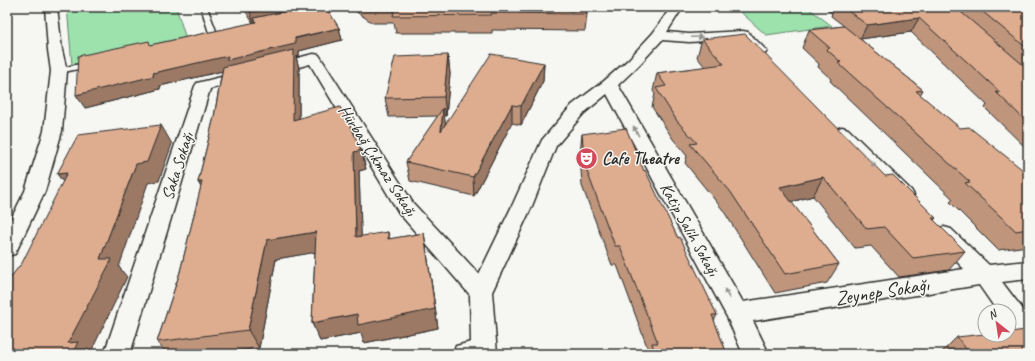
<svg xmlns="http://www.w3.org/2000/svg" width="1035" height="361" font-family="Caveat,sans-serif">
  <rect width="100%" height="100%" fill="#f6f6f2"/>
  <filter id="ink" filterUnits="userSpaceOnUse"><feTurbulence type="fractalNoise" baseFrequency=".025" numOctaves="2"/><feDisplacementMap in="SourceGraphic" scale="8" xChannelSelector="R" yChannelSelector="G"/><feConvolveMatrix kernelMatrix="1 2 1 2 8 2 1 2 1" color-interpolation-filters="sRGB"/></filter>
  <g filter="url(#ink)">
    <g fill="#9de1ad" stroke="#64866c">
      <polygon points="67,7 176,7 186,39 72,65"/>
      <polygon points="735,7 807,7 832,26 766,35"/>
    </g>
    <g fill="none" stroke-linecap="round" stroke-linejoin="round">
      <defs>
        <g id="service">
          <polygon points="201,7 207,7 218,36 217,38 214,38 210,36"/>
          <polygon points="90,62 94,64 93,66 59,73 55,71 56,69"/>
        </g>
        <g id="minor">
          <polygon points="45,7 57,7 62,50 67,71 62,131 45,191 15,254 7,256 7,227 25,191 44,131 51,71 48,50"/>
          <path d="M671,7H683L667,32L689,34L743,31L748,32L767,51L765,54C754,57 747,47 740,39L689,42L662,40L638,66L618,85L743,302L964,269L937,241L934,235L937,229L944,227L951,229L989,265L1028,261V279L1002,282L1028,316V346L1019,343L1009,328V311H997L979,285L753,321L769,354H743L727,317L607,94L584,113L556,146L532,206L492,292L497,354H452L456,346L471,342L470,295L399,213L310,64L273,74L268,72L265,69L268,66L309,55L314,54L319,55L413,203L479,274L512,206L542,140L572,105L604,81L628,60L653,33Z"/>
          <polygon points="245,71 250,73 253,76 250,79 210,89 130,354 104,354 195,86 197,83"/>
          <polygon points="842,127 848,129 911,190 914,195 911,200 904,202 897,200 836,137 833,133 836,129"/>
        </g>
      </defs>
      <use href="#service" stroke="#2b2b2b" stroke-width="3"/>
      <use href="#minor" stroke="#2b2b2b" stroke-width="3"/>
      <use href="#service" fill="#f6f6f2" fill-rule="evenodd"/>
      <use href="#minor" fill="#f6f6f2" fill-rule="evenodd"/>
    </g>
    <g fill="#bf957c" stroke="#2b2b2b">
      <polygon points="243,7 326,7 339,28 342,40 299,51 299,56 296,57 299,68 299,118 361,150 366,169 359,171 361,237 388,232 390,239 424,233 438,328 364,343 361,333 320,341 312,323 315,252 276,259 259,348 212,354 167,354 157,342 180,272 201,187 198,182 214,117 222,71 160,86 160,89 85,108 151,45 253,23"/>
      <polygon points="349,7 585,7 587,14 585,31 492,30 492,33 396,33 394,23 373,23"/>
      <polygon points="823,7 1028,7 1028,150 985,108 987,105 911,32 860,39 923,90 920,95 960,128 1028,174 1028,246 998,250 950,202 953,199 830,81 831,79 818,67 819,64 802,48 809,30 844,26 831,16 832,13"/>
      <polygon points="702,39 885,176 936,218 934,220 965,251 949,270 899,277 871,246 855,248 813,196 791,202 839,264 827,283 775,293 723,210 685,163 687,156 673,139 652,107 655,94 653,91 657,73 705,67 697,57"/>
      <polygon points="448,55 450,74 446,116 444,116 445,125 544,63 543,81 521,125 512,123 474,196 410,181 406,162 438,116 389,117 385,98"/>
      <polygon points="582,134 644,171 717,315 714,321 727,354 648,354 649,352 617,265 612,265 582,186 580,153"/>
      <polygon points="957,337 1028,354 940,354"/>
    </g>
    <g fill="#9b7965" stroke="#2b2b2b">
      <polygon points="274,7 316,7 254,18 256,24 254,24 250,12"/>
      <polygon points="919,18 911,32 860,39 867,25"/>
      <polygon points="339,28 342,40 299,51 299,56 296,57 299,68 299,139 231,69 160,86 160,89 85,108 76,95 153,73"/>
      <polygon points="448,55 450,74 446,116 444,97"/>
      <polygon points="544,63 543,81 521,125 521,106"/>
      <polygon points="512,105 512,123 474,196 473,177"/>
      <polygon points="443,108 446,126 441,131"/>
      <polygon points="161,125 172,144 159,181 148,183 119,267 127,277 90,354 72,354 68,343 136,164"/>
      <polygon points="361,150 366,169 359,171 362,256 356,237 354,152"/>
      <polygon points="67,173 72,194 57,174"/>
      <polygon points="823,177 813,196 772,207 780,187"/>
      <polygon points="198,182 202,182 209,201"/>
      <polygon points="316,232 323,251 276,259 259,348 248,330 267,240"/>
      <polygon points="424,233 438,328 364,343 361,333 320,341 312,323 357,314"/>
    </g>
    <g fill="#dead90" stroke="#2b2b2b">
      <polygon points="246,7 274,7 250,12"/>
      <polygon points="306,7 326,7 339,28 295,38 295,44 227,60 228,56 153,73 154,76 76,95 78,56 149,41 150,45 256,22 254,18"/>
      <polygon points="395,7 585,7 587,14 491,13 491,15 393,16"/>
      <polygon points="843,7 955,7 1028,69 1028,123 996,92 1000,92 919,18 867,25"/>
      <polygon points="977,7 1028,7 1028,49"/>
      <polygon points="844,26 923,90 916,91 960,128 969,127 1028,174 1028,229 1016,231 965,183 970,182 838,63 841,62 826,49 830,48 809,30"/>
      <polygon points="745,34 885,176 893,175 936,218 932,218 965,251 913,258 884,227 867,229 823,177 780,187 839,264 785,274 730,191 690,144 697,143 677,121 656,88 666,86 657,73 724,64 702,39"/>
      <polygon points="294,50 293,120 340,107 349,122 361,150 354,152 356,237 388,232 388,239 424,233 435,309 358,325 357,314 312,323 316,232 267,240 248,330 157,342 180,272 202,182 198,182 214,117 223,67"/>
      <polygon points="491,54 544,63 521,106 512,105 473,177 406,162 443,108 441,131"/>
      <polygon points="448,55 444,97 385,98 395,57"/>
      <polygon points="161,125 147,162 136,164 100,259 112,259 68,343 78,342 72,354 7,354 7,334 8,331 7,332 7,283 19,266 21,265 67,173 57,174 78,135"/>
      <polygon points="626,128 644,171 645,170 678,238 680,237 717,315 712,315 727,354 655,354 652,343 658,343 620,246 615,246 585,166 582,134"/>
      <polygon points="1027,330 1028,331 1028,354 970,354 957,337 985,334 985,335 1009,335 1009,332"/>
    </g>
    <defs><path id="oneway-solid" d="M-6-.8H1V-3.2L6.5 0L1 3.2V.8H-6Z"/></defs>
    <g fill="#90908e">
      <use href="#oneway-solid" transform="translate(697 37) rotate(-3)"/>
      <use href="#oneway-solid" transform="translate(636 131) rotate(-119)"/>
      <use href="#oneway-solid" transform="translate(872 163) rotate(45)"/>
      <use href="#oneway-solid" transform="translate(727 294) rotate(-119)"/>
    </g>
  </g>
  <defs>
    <symbol id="theatre-disc" viewBox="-11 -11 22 22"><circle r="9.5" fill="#d1495b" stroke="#f6f6f2"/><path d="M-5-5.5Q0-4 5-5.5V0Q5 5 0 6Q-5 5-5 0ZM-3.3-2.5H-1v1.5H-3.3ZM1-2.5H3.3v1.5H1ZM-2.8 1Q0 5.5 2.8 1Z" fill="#fff"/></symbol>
  </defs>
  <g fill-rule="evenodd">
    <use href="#theatre-disc" x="574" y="146" width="25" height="25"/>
  </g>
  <g text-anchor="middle" stroke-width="3" stroke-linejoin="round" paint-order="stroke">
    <g font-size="17" font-weight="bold" fill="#2b2b2b" stroke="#f6f6f2" text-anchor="start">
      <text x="602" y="164">Cafe Theatre</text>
    </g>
    <g font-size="17" fill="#2b2b2b" stroke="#f6f6f2">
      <text transform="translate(378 160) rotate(57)" y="6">Hürbağ Çıkmaz Sokağı</text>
      <text transform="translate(177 166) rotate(-72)" y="6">Saka Sokağı</text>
      <text transform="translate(690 229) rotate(61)" y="6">Katip Salih Sokağı</text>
    </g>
    <g font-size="20" fill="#2b2b2b" stroke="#f6f6f2">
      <text transform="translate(882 291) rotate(-9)" y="7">Zeynep Sokağı</text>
    </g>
  </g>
  <rect width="1035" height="361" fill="none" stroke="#f6f6f2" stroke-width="24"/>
  <rect x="12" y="12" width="1011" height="337" fill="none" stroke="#2b2b2b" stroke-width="1.5" filter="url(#ink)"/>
  <g transform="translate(997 323) rotate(330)"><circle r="19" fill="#f6f6f2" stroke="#a5a5a2"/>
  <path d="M0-3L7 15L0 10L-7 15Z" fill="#d1495b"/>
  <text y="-6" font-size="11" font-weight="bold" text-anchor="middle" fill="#2b2b2b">N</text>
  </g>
</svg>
